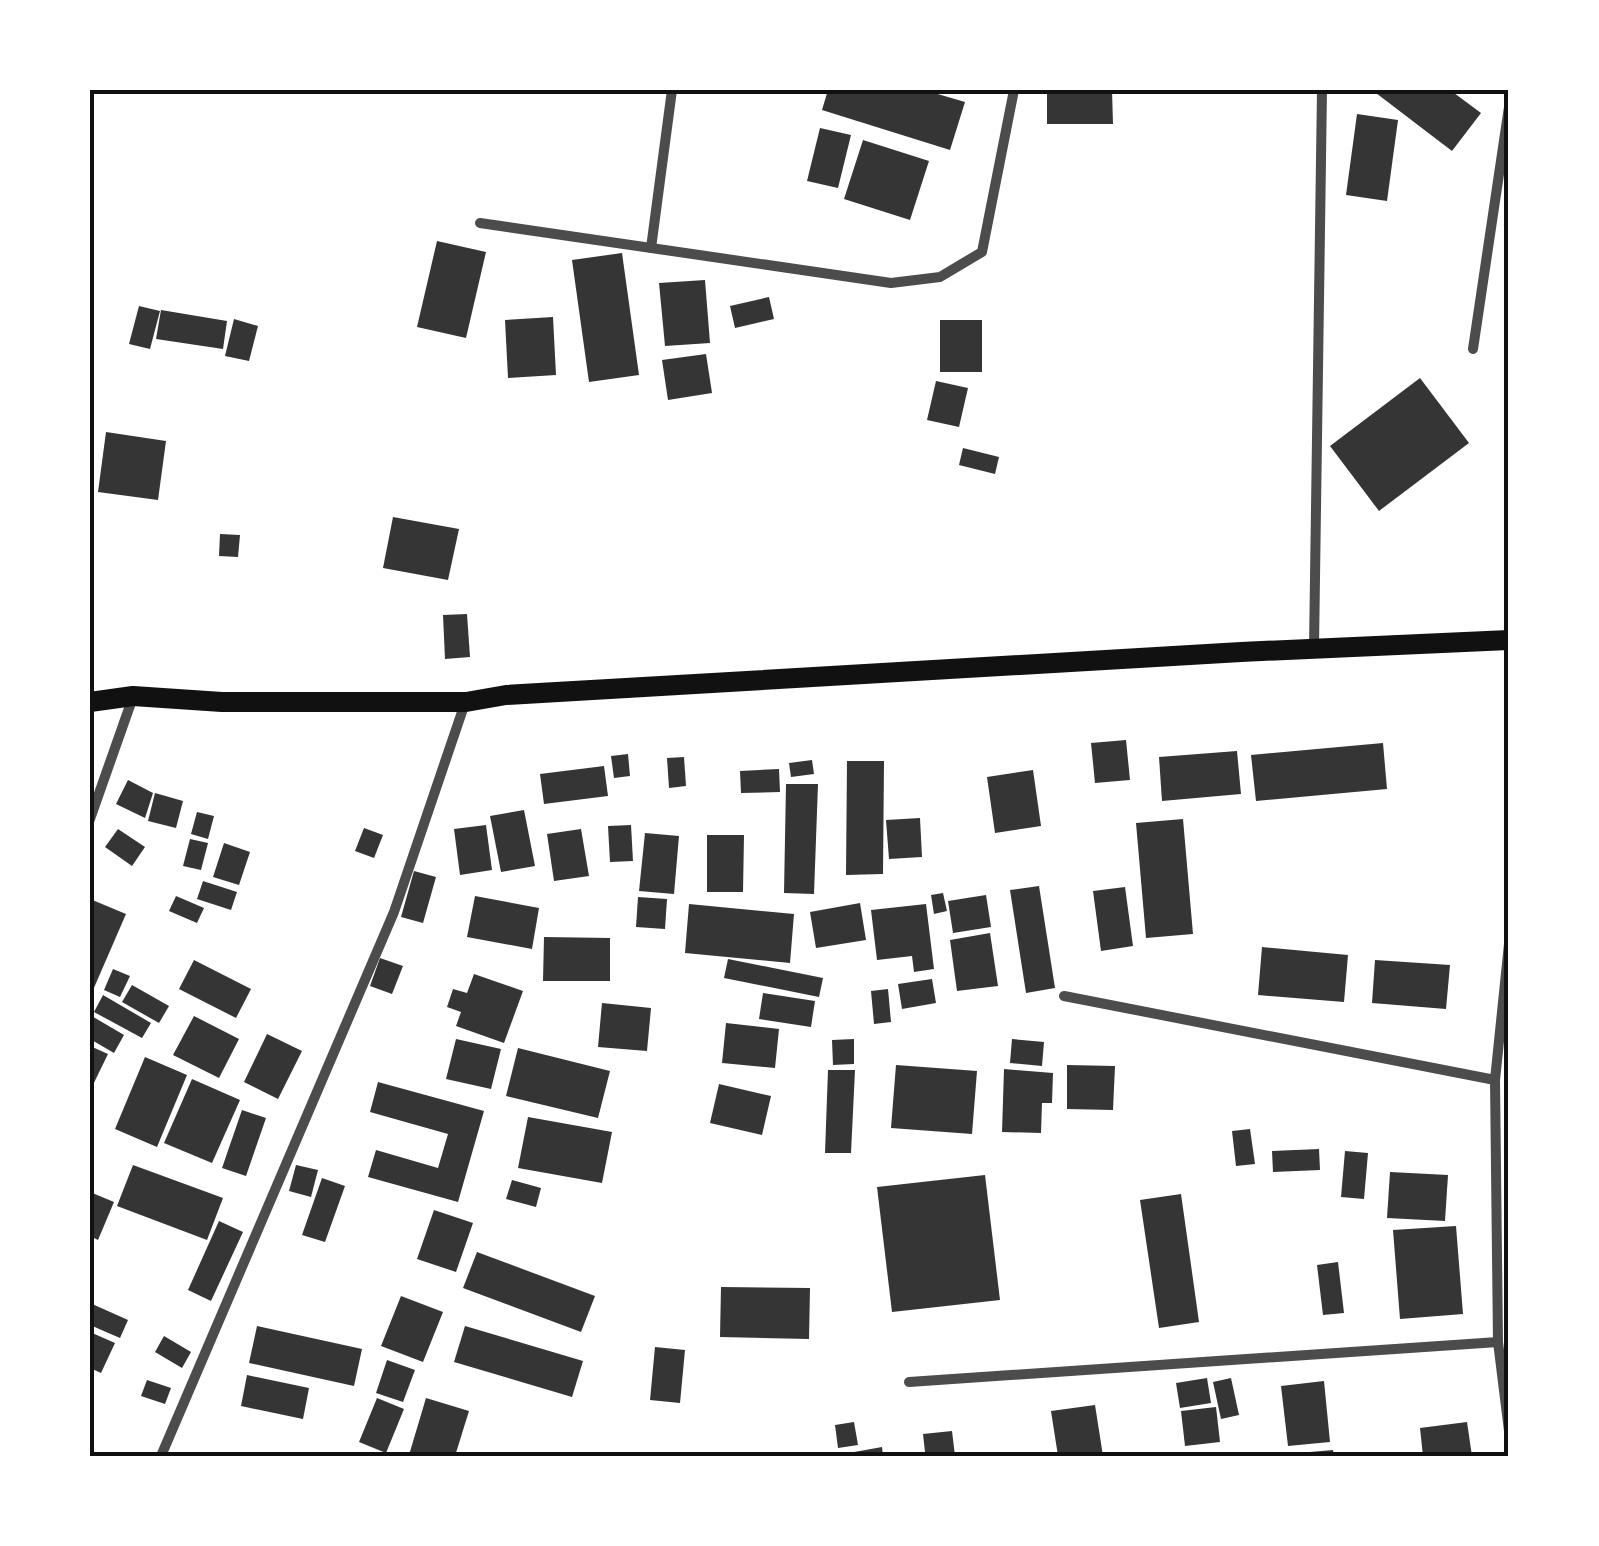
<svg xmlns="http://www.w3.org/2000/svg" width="1599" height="1546" font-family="'Titillium Web',sans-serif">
  <rect width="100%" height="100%" fill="#fff"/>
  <g fill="#353535">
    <polygon points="828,90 924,90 965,102 950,150 822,110"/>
    <polygon points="1047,90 1112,90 1113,124 1047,124"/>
    <polygon points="1372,90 1450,90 1481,113 1452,151"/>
    <polygon points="1357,114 1398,120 1387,201 1346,195"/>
    <polygon points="820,128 851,135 838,188 807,181"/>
    <polygon points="863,140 929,161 910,220 844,199"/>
    <polygon points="437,241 486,252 466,338 417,327"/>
    <polygon points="622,253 639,375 589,382 572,260"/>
    <polygon points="705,280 710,343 665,346 659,283"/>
    <polygon points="769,297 774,319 735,328 730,306"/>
    <polygon points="139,306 160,311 150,349 129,344"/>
    <polygon points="161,310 227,321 223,349 156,339"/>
    <polygon points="553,317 556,375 508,378 505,320"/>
    <polygon points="234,319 258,326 249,361 225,356"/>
    <rect x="940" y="320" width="42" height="52"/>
    <polygon points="706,354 712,393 668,400 662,360"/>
    <polygon points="1420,378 1469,443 1379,511 1330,446"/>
    <polygon points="936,381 968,388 959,427 927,420"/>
    <polygon points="106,432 166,441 158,500 98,492"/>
    <polygon points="963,448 999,457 995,474 959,465"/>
    <polygon points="393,517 459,529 448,580 383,568"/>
    <polygon points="220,534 240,535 238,557 219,556"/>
    <polygon points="467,614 470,657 445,659 443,615"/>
    <polygon points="1126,740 1130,780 1095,783 1091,743"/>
    <polygon points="1383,743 1387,789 1256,801 1251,755"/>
    <polygon points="1237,751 1241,794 1162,801 1159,757"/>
    <polygon points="628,754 630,776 614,778 611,756"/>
    <polygon points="684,757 686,786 669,788 667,758"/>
    <polygon points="812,760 814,774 791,777 789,763"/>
    <polygon points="847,761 884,761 883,874 846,875"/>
    <polygon points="604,766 608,796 544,804 540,774"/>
    <polygon points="779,769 780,792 741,793 740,771"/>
    <polygon points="1033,770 1041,826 995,833 987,777"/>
    <polygon points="128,780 153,793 145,818 116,804"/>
    <polygon points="786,784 818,784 814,894 784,893"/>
    <polygon points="155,793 183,801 176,828 148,821"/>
    <polygon points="524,810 535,866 501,872 490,816"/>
    <polygon points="197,812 214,816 208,839 191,834"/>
    <polygon points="920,818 922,857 889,859 886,820"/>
    <polygon points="1183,819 1193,934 1146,938 1136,823"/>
    <polygon points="486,825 492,870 460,875 454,829"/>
    <polygon points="631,825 633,861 610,862 608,826"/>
    <polygon points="364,828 383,835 374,858 355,851"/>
    <polygon points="118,829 145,847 132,866 105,847"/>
    <polygon points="581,829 589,876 554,881 547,834"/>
    <polygon points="645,833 679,836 674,894 639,891"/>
    <polygon points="707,835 744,835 743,892 707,892"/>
    <polygon points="190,839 208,843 201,870 183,866"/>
    <polygon points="224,843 250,852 239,885 213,877"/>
    <polygon points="414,871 436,877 423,923 401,917"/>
    <polygon points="203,881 237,892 231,910 197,899"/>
    <polygon points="1039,886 1055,988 1026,993 1010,890"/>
    <polygon points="1125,887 1133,946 1101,951 1093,891"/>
    <polygon points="943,893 947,911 934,914 931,895"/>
    <polygon points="986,895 991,927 953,933 948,901"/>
    <polygon points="176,896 204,908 197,923 169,911"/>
    <polygon points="475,896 539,908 532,949 467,937"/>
    <polygon points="638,897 667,899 665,929 636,927"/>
    <polygon points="90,899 126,914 90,997"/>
    <polygon points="860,903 866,940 816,948 810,912"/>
    <polygon points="689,904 794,914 790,963 685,953"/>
    <polygon points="926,904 934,969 914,972 912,956 877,960 871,910"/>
    <polygon points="990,933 998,986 957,991 950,940"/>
    <polygon points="544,937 610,938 610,981 543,981"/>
    <polygon points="1262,947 1348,955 1344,1002 1258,995"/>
    <polygon points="380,958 403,966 392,994 370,986"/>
    <polygon points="728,959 823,978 819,997 724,978"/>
    <polygon points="194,960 251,989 236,1018 179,989"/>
    <polygon points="1375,960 1450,965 1446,1009 1372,1003"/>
    <polygon points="113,969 130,976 120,997 104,990"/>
    <polygon points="474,974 523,991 504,1043 456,1026 461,1012 447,1007 453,989 467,993"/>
    <polygon points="932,979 936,1003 902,1009 898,984"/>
    <polygon points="132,985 169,1006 159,1023 122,1002"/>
    <polygon points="888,989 891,1022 874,1024 871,991"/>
    <polygon points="763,993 815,1001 811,1027 759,1019"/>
    <polygon points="103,995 151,1023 142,1038 94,1012"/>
    <polygon points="602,1003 651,1008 647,1051 598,1047"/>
    <polygon points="90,1015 124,1035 114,1053 90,1039"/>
    <polygon points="194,1016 239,1039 219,1078 173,1055"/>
    <polygon points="726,1023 779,1029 775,1068 722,1063"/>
    <polygon points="267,1034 302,1051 278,1099 244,1082"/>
    <polygon points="456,1039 501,1049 491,1089 446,1079"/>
    <polygon points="854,1039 854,1064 833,1065 832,1040"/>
    <polygon points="1012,1039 1044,1042 1042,1066 1010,1063"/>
    <polygon points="90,1046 108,1054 90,1091"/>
    <polygon points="518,1048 610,1071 598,1118 506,1096"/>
    <polygon points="145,1057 187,1075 157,1147 115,1129"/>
    <polygon points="896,1065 977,1071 972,1134 891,1128"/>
    <polygon points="1067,1065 1115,1066 1113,1110 1067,1109"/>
    <polygon points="1004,1069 1053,1073 1052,1103 1042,1103 1041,1133 1002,1132"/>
    <polygon points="828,1070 855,1070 851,1153 825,1153"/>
    <polygon points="192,1079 240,1100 212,1163 164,1143"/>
    <polygon points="378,1082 484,1111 458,1202 368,1177 376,1150 438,1168 448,1134 370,1112"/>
    <polygon points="719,1084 771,1096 762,1135 710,1123"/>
    <polygon points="242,1110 266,1118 246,1176 222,1168"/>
    <polygon points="528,1117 612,1132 602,1183 518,1168"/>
    <polygon points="1250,1129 1255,1164 1236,1166 1232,1131"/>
    <polygon points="1319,1149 1320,1170 1273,1172 1272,1151"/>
    <polygon points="1345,1151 1368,1153 1364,1199 1341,1197"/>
    <polygon points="133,1165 223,1198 207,1240 117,1206"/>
    <polygon points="296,1165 318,1170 311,1197 289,1191"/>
    <polygon points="1390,1172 1448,1175 1445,1221 1387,1218"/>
    <polygon points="985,1175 1000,1300 892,1312 877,1187"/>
    <polygon points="322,1178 345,1186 325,1242 302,1235"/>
    <polygon points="512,1180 541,1188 536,1207 506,1199"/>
    <polygon points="90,1192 114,1202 98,1240 90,1236"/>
    <polygon points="1181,1194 1199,1322 1159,1328 1140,1200"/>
    <polygon points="434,1210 473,1223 456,1272 417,1259"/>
    <polygon points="219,1221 243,1232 211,1301 188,1290"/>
    <polygon points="1456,1226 1463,1314 1400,1319 1393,1230"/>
    <polygon points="477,1252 595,1296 581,1332 463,1288"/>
    <polygon points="1338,1262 1344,1313 1323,1315 1317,1265"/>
    <polygon points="721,1287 810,1288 809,1339 720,1337"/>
    <polygon points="401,1296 443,1312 423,1362 381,1346"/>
    <polygon points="90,1303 128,1320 120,1338 90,1325"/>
    <polygon points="257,1326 362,1349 354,1386 249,1363"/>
    <polygon points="465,1326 583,1361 572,1397 454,1362"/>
    <polygon points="90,1332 115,1343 101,1373 90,1368"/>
    <polygon points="164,1336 191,1352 182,1368 155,1352"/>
    <polygon points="655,1347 685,1350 680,1403 650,1400"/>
    <polygon points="387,1360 415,1370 403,1402 376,1393"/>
    <polygon points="247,1375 309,1388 303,1419 241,1406"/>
    <polygon points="1207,1378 1211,1403 1180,1408 1176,1383"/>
    <polygon points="1231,1378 1239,1415 1221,1419 1213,1382"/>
    <polygon points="147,1380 171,1388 165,1404 141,1396"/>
    <polygon points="1324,1381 1330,1442 1288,1446 1281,1386"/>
    <polygon points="377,1398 404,1409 386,1453 359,1442"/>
    <polygon points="426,1398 469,1411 455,1456 409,1455"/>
    <polygon points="1095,1405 1103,1456 1058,1456 1051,1411"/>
    <polygon points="1216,1407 1220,1442 1185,1446 1181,1411"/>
    <polygon points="854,1422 858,1445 838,1448 835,1425"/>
    <polygon points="1467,1422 1472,1456 1423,1456 1420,1428"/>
    <polygon points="952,1431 955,1456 916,1456 925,1452 923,1434"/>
    <polygon points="882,1447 883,1456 844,1456 843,1454"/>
    <polygon points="1333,1450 1334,1456 1298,1456 1298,1453"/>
  </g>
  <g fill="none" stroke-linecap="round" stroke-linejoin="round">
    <g stroke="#4c4c4c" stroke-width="10">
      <polyline points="480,223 891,283 940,277 982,252 1014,90"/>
      <polyline points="651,248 672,90"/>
      <polyline points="1473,349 1509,107"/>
      <polyline points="1314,648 1322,90"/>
      <polyline points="90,819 133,697"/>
      <polyline points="1509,944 1495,1080 1498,1342 1509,1431"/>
      <polyline points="1064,996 1495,1080"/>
      <polyline points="909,1382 1498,1342"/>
      <polyline points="161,1456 394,912 465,703"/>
    </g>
    <polyline stroke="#111" stroke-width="20" points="90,702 133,696 222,702 466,702 506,695 1241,652 1509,640"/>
  </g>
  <rect width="1599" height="1546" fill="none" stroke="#ffffff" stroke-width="185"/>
  <rect x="92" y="92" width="1414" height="1362" fill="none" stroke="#111" stroke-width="4"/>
</svg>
